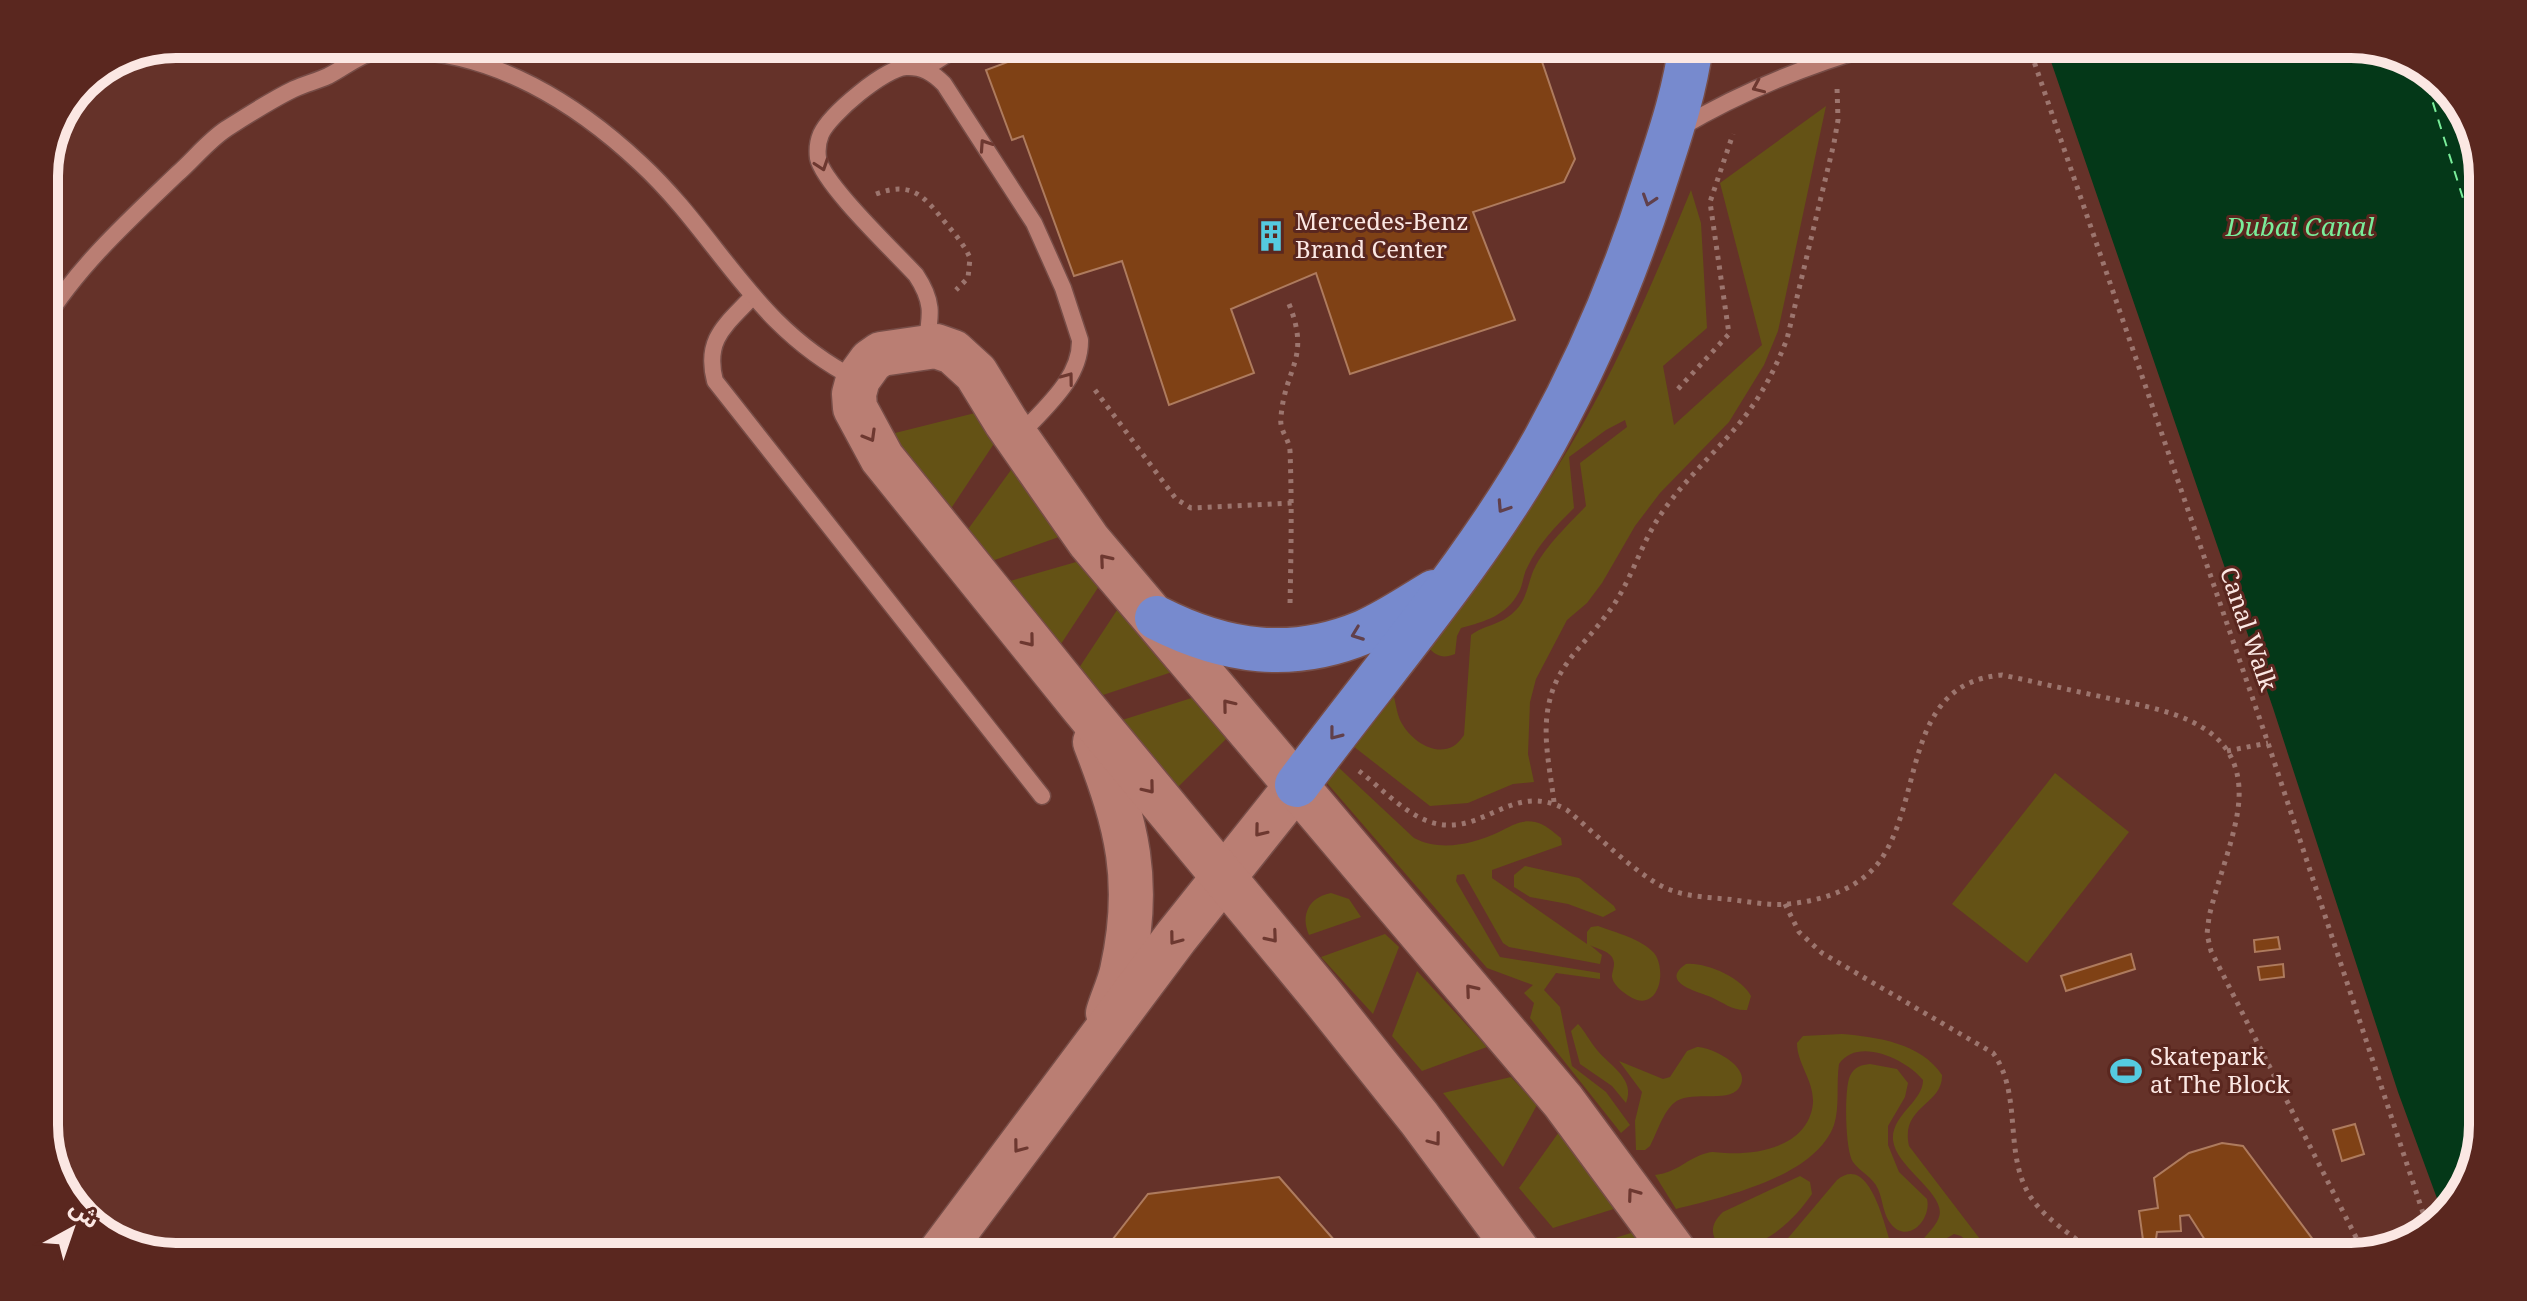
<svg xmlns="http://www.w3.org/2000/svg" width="2527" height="1301" font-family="'Noto Serif','Noto Sans Arabic',serif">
  <rect width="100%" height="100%" fill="#653229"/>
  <g fill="#645215">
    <path d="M1826,106L1786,294L1778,331L1764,365L1729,422L1660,493L1635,526L1602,583L1587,603L1567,620L1536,679L1530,702L1528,754L1534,782L1513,784L1468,803L1430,806L1353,746L1394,697C1396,705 1397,714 1401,722C1414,746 1447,763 1464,735L1471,635C1484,625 1501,625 1514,612C1526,601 1527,588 1532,574C1541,550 1569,524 1586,506L1580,463L1627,427L1625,420L1606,430L1569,457L1574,508C1556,526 1538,544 1527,568C1523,575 1523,585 1519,592C1506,616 1486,621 1461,628L1457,636L1455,654C1443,659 1436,656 1428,647C1470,590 1515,534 1553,474C1610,385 1651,287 1691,190L1701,223L1707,328L1663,366L1674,425L1762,345L1720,183Z"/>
    <polygon points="983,411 999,436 948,513 887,435"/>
    <polygon points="1016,463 1070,533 989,562 966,532"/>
    <polygon points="1090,558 1105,577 1059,647 1003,583"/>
    <polygon points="1123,601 1181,669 1100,696 1077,671"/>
    <polygon points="1201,695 1233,732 1176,789 1119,721"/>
    <path d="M1336,765L1414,838C1441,852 1473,844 1499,832C1511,826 1521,819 1535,822C1545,824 1553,832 1561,838L1562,845L1492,870V878L1587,944V932L1591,927L1598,926C1616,933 1640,938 1654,953C1666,968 1661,1006 1637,1000C1628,997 1611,985 1612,975C1613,968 1616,964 1612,957C1607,950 1597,949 1590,945L1602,955L1600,964L1509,947L1503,943L1464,874L1457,875L1456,881L1500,957L1600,973V979L1556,973L1544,990L1560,1007L1572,1066L1606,1092L1630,1125L1621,1133L1530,1018L1534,1003L1524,993L1533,985L1487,968L1327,783Z"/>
    <polygon points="2055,773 2129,832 2027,963 1952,904"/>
    <polygon points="1525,866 1579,878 1614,906 1616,910 1603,917 1568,904 1530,897 1514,887 1514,875"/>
    <path d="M1331,893L1349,899L1361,917L1309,935C1300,915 1309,897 1331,893Z"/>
    <polygon points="1385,934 1399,947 1373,1014 1321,957"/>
    <path d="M1686,964C1706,962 1742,978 1751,996L1747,1010C1733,1011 1724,1003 1711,997C1700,992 1658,983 1686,964Z"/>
    <polygon points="1417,971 1487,1047 1422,1071 1392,1036"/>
    <path d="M1578,1024C1585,1031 1590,1042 1597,1050C1610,1066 1636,1079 1626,1103L1612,1086L1580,1064L1571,1031Z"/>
    <path d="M1842,1034C1877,1037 1921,1043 1942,1075C1943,1105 1900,1106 1909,1146L1983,1243L1977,1251L1961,1236L1954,1234L1947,1238L1933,1257H1872C1859,1232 1838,1237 1823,1257H1772L1837,1180C1869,1153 1884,1224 1891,1244L1895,1251L1902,1255C1914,1255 1918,1246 1925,1237C1930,1231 1937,1224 1939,1217C1947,1194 1896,1168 1893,1140C1891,1115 1923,1102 1923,1080C1907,1060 1858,1036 1839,1064C1836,1083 1840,1107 1834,1125C1815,1177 1724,1197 1676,1209L1655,1175C1679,1172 1687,1158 1707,1153C1713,1151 1718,1153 1725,1153C1761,1155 1809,1145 1813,1103C1814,1080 1797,1064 1797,1043L1803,1036Z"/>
    <path d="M1697,1047C1712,1047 1754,1068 1739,1088C1727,1104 1690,1089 1674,1103C1663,1112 1657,1133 1650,1146L1645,1150H1636L1635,1121L1642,1092L1619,1061L1663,1079L1670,1077L1687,1051Z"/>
    <path d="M1870,1064L1897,1069L1908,1083L1905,1097L1888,1126V1145L1899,1172L1927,1199C1932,1219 1908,1245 1891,1224C1883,1215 1883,1200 1878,1189C1873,1177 1860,1172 1853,1162C1845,1150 1844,1088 1850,1076C1854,1067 1861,1065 1870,1064Z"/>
    <polygon points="1511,1077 1537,1105 1503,1167 1443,1093"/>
    <polygon points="1559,1132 1617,1208 1553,1228 1519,1188"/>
    <path d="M1800,1176L1810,1182L1812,1194C1792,1223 1756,1257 1719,1245C1709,1233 1712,1222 1723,1212Z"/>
    <polygon points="1634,1232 1651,1257 1571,1257 1568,1253"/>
  </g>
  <polygon fill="#043818" points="2045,44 2350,44 2409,58 2461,103 2483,168 2483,1124 2469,1184 2442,1212 2398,1092 2273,708"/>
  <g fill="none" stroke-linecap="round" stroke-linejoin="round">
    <polyline stroke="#79ed9a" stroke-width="2" stroke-dasharray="10 8" stroke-linecap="butt" points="2422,68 2483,262"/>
  </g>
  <g fill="#7f4115" stroke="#ae7b5e" stroke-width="2">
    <polygon points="1057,44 1536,44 1575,159 1564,182 1473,212 1515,320 1350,374 1316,273 1231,309 1254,373 1169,405 1122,261 1074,276 1023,136 1012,140 986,70"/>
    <polygon points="2278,937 2280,949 2255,952 2254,940"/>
    <polygon points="2131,954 2135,969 2066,991 2061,976"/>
    <polygon points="2283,964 2284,977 2260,980 2258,967"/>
    <polygon points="2355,1124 2364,1154 2342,1161 2333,1130"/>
    <polygon points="2222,1143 2243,1146 2326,1257 2195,1257 2192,1243 2205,1240 2189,1215 2180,1216 2181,1231 2157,1232 2156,1239 2143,1240 2139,1211 2158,1208 2154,1178 2189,1153"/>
    <polygon points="1279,1177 1349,1257 1099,1257 1148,1194"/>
  </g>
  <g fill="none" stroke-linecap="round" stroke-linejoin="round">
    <defs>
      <g id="lane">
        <polyline points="1791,44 1831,58"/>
        <polyline points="924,69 963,44"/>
        <path d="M1680,128C1744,90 1810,64 1881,44"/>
        <path d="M752,297C726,325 704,339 715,381L1042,796"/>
        <path d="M44,322C78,266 130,219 177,174C193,160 208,141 226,129C248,115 271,100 294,89C305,84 317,81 328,76C344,68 357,56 376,51C385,49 396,51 406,51C495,53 576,103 640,163C719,236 753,327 856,379"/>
        <path d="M926,345C931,315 934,302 916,275C895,252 823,184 818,158C817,150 818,141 821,134C830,114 885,68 906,67C922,66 933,73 944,84L1034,223L1063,288L1080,340C1081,379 1043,409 1018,437"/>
      </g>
      <g id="secondary">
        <path d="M1095,742C1127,825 1142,881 1122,971C1119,985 1112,999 1108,1013"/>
        <polyline points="937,1257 1176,937 1297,785"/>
        <polyline points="1522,1257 1419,1118 1321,995 1082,706 882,458 855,408 854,394 858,379 871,361 881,354 936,346 953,352 976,373 1006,422 1089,541 1563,1101 1678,1257"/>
      </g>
      <g id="highway">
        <path d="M1157,618C1226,653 1292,662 1364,632C1389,621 1412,605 1434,592"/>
        <path d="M1297,785C1380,672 1476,564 1545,440C1589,360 1626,272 1654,184C1669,138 1685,92 1691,44"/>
      </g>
    </defs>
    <use href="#lane" stroke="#774d47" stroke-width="19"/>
    <use href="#secondary" stroke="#774d47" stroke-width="47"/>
    <use href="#highway" stroke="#774d47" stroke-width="47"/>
    <g stroke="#9c756e" stroke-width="5" stroke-dasharray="4 6" stroke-linecap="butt">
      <polyline points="2028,44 2268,743 2428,1228"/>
      <path d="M876,194C911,181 923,195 944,221C954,233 964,244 970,258L968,278L956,290"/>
      <path d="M1289,304C1311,359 1285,367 1281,417C1279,431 1289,438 1290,451C1292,503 1291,554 1290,605"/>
      <polyline points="1678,389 1729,334 1710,202 1733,134"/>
      <polyline points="1095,390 1176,499 1191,508 1292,503"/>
      <polyline points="2227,751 2268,743"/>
      <path d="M1359,771C1380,787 1404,813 1430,822C1483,839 1511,779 1567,810C1596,834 1624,863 1656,883C1677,896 1702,897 1726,899C1746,901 1767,906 1787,904C1824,901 1866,887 1885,853C1923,789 1906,683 2002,675C2036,682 2069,690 2103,697C2161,710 2243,719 2239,799C2237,834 2217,881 2209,917L2207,934L2211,951L2364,1253"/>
      <path d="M1554,802C1550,768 1541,733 1550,699C1559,663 1586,643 1607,614C1630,585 1639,548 1659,517C1684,479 1719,450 1746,415C1764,391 1776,367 1787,339L1834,143L1838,120L1837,87"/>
      <path d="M1785,904L1799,932L1822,953L1993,1053C2023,1094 2003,1153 2030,1196C2046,1221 2078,1239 2100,1257"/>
    </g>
    <use href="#lane" stroke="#ba7e73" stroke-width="16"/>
    <use href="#secondary" stroke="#ba7e73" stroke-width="44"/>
    <use href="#highway" stroke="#778ace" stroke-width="44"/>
  </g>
  <defs><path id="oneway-chevron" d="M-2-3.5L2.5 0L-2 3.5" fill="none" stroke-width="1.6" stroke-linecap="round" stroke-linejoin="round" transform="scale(2)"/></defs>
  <g stroke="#6d3830">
    <use href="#oneway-chevron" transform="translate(1758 87) rotate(156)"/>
    <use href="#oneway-chevron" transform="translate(985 145) rotate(-124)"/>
    <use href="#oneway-chevron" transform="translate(822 165) rotate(71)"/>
    <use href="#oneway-chevron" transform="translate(1068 378) rotate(-53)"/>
    <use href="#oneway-chevron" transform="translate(870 436) rotate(60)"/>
    <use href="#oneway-chevron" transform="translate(1105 560) rotate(-130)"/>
    <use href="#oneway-chevron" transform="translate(1029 641) rotate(51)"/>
    <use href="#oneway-chevron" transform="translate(1228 705) rotate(-129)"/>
    <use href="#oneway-chevron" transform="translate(1149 788) rotate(51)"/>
    <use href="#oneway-chevron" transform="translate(1260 831) rotate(129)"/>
    <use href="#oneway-chevron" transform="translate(1272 937) rotate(50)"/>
    <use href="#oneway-chevron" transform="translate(1175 939) rotate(127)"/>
    <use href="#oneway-chevron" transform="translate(1471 990) rotate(-130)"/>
    <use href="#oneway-chevron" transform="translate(1435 1140) rotate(53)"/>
    <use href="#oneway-chevron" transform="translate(1019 1147) rotate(127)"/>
    <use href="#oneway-chevron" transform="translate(1633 1194) rotate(-126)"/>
  </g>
  <g stroke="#61404b">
    <use href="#oneway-chevron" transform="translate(1649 200) rotate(108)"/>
    <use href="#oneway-chevron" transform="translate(1503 507) rotate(123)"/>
    <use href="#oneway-chevron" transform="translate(1357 634) rotate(159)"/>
    <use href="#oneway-chevron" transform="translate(1335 734) rotate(128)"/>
  </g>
  <defs>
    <symbol id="building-bare" viewBox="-9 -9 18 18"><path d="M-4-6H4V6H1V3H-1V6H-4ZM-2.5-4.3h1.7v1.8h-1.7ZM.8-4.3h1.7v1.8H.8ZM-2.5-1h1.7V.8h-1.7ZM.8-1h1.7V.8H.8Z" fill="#55cadf" stroke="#5a271f" stroke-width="2.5" paint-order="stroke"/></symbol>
    <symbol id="stadium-bare" viewBox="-9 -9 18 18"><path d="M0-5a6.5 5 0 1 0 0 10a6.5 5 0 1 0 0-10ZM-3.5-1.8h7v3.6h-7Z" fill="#55cadf" stroke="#5a271f" stroke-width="2.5" paint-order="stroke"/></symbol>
  </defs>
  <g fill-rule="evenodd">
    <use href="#building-bare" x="1249" y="214" width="44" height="44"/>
    <use href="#stadium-bare" x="2104" y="1049" width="44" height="44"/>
  </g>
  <g text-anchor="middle" stroke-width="6" stroke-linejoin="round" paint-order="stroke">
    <g font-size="24" fill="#fbe7e3" stroke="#5a271f" text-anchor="start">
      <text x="1295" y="230">Mercedes-Benz<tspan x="1295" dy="28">Brand Center</tspan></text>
      <text x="2150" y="1065">Skatepark<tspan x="2150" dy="28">at The Block</tspan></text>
    </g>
    <g font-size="24" fill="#fbe7e3" stroke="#5a271f">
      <text transform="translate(2248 629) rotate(71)" y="8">Canal Walk</text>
    </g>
    <g font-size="26" font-style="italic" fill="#79ed9a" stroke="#5a271f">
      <text x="2300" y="236">Dubai Canal</text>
    </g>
  </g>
  <path d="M0 0H2527V1301H0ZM176 58H2351A118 118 0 0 1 2469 176V1125A118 118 0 0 1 2351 1243H176A118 118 0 0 1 58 1125V176A118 118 0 0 1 176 58Z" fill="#5a271f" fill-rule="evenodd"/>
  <path fill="none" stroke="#fbe7e3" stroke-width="10" d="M176 58H2351A118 118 0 0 1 2469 176V1125A118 118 0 0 1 2351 1243H176A118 118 0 0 1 58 1125V176A118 118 0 0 1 176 58Z"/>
  <g transform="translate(72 1229) rotate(40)" stroke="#5a271f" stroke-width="6" paint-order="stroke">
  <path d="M0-6L14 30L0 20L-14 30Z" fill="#fbe7e3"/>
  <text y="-12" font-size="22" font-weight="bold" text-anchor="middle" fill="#fbe7e3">ش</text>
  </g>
</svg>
